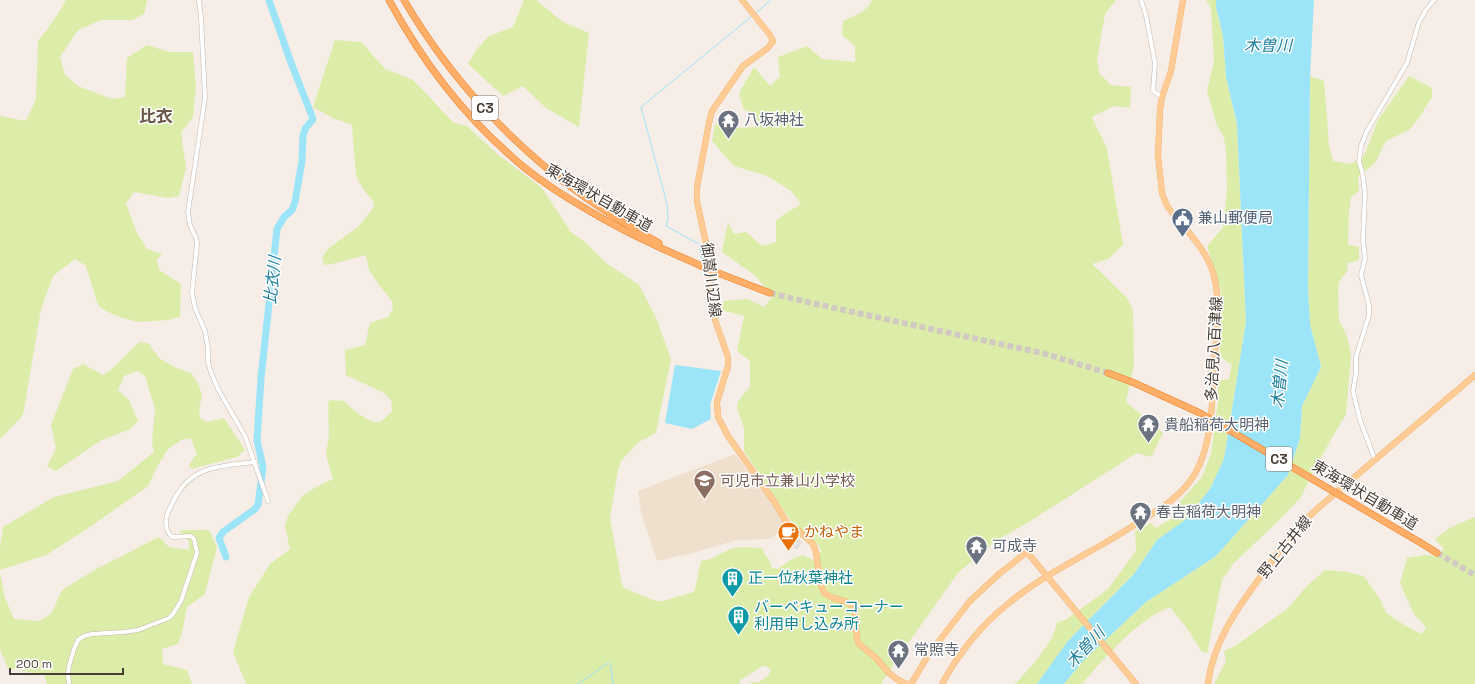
<svg xmlns="http://www.w3.org/2000/svg" width="1475" height="684" font-family="'Space Grotesk','Noto Sans JP',sans-serif">
  <rect width="100%" height="100%" fill="#f5ede6"/>
  <polygon fill="#efe0ce" points="735,454 784,520 784,524 775,536 768,539 737,540 693,553 657,561 641,512 638,491"/>
  <g fill="#dcedaa">
    <polygon points="66,0 147,0 144,14 133,20 101,20 78,30 60,57 65,75 78,86 112,99 125,97 127,58 147,45 169,52 193,52 196,87 193,117 181,133 186,168 179,196 168,198 134,192 126,204 137,233 147,249 162,254 157,259 159,270 181,284 180,317 168,320 139,322 122,318 106,311 98,305 86,266 75,259 53,276 41,309 23,415 0,439 0,116 26,121 36,99 38,41 52,23"/>
    <polygon points="524,0 536,0 563,22 589,33 579,127 546,108 523,86 503,96 468,64 477,49 489,36 513,27"/>
    <path d="M872,0H1116L1105,14L1097,60L1099,73L1111,85L1131,87L1130,108L1114,106L1092,117L1107,149L1123,245L1108,259L1092,264L1127,298L1133,310L1134,364L1126,402L1163,433L1151,457L1137,453L1032,520L994,542L958,573L899,656L881,684H749L754,682H759L768,676L771,670L768,667L763,666L739,681L741,684H246L233,652L249,597L270,564L290,549L285,526L288,516L303,495L318,486L333,479L326,455L329,435L328,403L330,400L344,401C350,407 370,425 380,422C384,420 388,415 392,411L391,401L384,393L346,375L345,350L365,345L370,323L388,317L393,309L392,301L380,286L369,270L366,255L332,264L324,265L322,257L329,248L359,226L374,207L373,201L363,189L356,175L352,125L333,118L313,107L335,40L361,42L385,69L413,80L454,123L467,126L497,154L542,188L571,232L585,242L605,262L639,285L657,320L671,359L656,433L639,442L622,460L618,470L610,518L622,585L624,588L656,601H663L693,592L695,589L701,561L710,559L730,549L742,547L762,548L767,558L769,559L772,568L778,569L790,560L803,555L813,560H816L821,551L819,546L790,520L744,451V428L737,408L738,401L750,387V361L737,351L744,316L721,310L724,301L748,299L764,307L773,296L753,274L722,252L728,222L734,234L746,232L762,246L776,242V221L783,215L801,204L791,191L767,176L734,166L712,141L715,124L734,128L756,127L751,113L743,108L739,93L754,67L770,86L780,77L778,57L807,46L822,59L855,62V46L842,35L843,21C853,17 869,10 872,0Z"/>
    <polygon points="1206,0 1216,0 1216,7 1223,36 1226,77 1237,124 1246,322 1224,459 1210,489 1185,521 1157,540 1134,574 1068,641 1037,684 1015,684 1036,661 1052,638 1057,623 1067,619 1108,589 1136,551 1135,531 1151,523 1156,528 1173,518 1175,507 1202,477 1211,454 1218,402 1218,381 1229,379 1232,365 1220,356 1221,291 1207,246 1223,228 1227,189 1226,151 1224,138 1216,123 1207,91 1214,62 1211,8"/>
    <path d="M1310,76L1324,81L1329,145L1333,161L1350,164L1364,156L1378,120L1409,76L1432,88V97L1419,118L1409,130L1386,141L1375,163L1358,177L1359,191L1351,197L1349,211L1348,245L1359,247V260L1348,263L1347,271L1339,282L1338,291L1339,320L1347,336L1351,356L1346,414L1316,466L1301,497L1275,524L1233,564L1222,580L1209,643L1208,653L1202,652L1186,627L1170,607C1137,620 1105,657 1082,684H1064L1083,661L1146,602L1216,556L1288,475L1300,438L1302,406L1321,367L1310,324L1308,289Z"/>
    <polygon points="139,342 148,343 159,358 176,368 191,373 198,383 202,396 199,408 200,418 207,422 224,418 245,450 237,457 191,469 189,464 197,454 191,438 181,440 168,449 157,467 148,486 87,529 46,555 0,570 0,547 3,527 54,497 118,481 154,452 152,443 155,409 145,376 138,371 124,376 118,390 129,400 138,421 130,429 100,441 56,471 47,466 56,449 51,425 73,369 83,364 103,375 113,368"/>
    <polygon points="1475,517 1475,684 1214,684 1226,661 1224,651 1235,646 1288,608 1307,586 1325,570 1347,572 1364,576 1381,601 1386,613 1406,626 1422,634 1426,627 1414,614 1400,583 1407,558 1425,555 1436,556 1444,549 1435,539 1451,527"/>
    <polygon points="185,530 209,530 217,547 205,594 187,607 182,633 178,644 162,649 163,664 187,670 192,684 47,684 44,675 8,668 0,649 0,573 5,598 14,619 39,621 51,614 62,590 98,568 159,537 169,547 189,550 189,542 179,531"/>
  </g>
  <polygon fill="#e5e1de" points="787,530 793,530 802,543 797,550 784,543 782,535"/>
  <g fill="#9ce4f8">
    <polygon points="1216,0 1314,0 1310,76 1308,289 1310,324 1321,367 1302,406 1300,438 1288,475 1216,556 1146,602 1083,661 1064,684 1037,684 1068,641 1134,574 1157,540 1185,520 1210,489 1224,459 1246,322 1237,124 1226,77 1223,36 1216,7"/>
    <polygon points="675,365 721,371 710,405 711,419 692,429 665,423"/>
  </g>
  <g fill="none" stroke-linecap="round" stroke-linejoin="round">
    <g stroke="#9ce4f8" stroke-width="1">
      <polyline points="756,13 771,0"/>
      <polyline points="703,265 699,244 666,226 668,218 667,204 641,107 752,16"/>
      <polyline points="703,270 703,275"/>
      <polyline points="610,663 613,684"/>
      <polyline points="578,684 608,663"/>
    </g>
    <polyline stroke="#9ce4f8" stroke-width="7" points="226,557 219,538 223,532 255,509 258,505 263,467 257,440 261,378 277,229 284,217 292,210 295,202 302,161 303,136 305,129 313,119 290,60 269,0"/>
    <g stroke="#d2cac2" stroke-width="6" stroke-dasharray="6 3" stroke-linecap="butt">
      <polyline points="770,293 816,304 1042,353 1108,373"/>
      <polyline points="1437,553 1475,575"/>
    </g>
    <defs>
      <g id="minor">
        <polyline points="199,0 201,17 205,98 188,212 190,225 196,238 197,244 192,293 195,308 205,331 208,348 208,362 211,372 218,389 245,436 268,501"/>
        <polyline points="1141,0 1146,16 1155,63 1153,91 1162,97"/>
        <polyline points="1375,460 1360,420 1353,391 1356,373 1356,357 1369,315 1369,305 1361,275 1365,259 1363,239 1365,193 1362,171 1359,162 1361,146 1367,131 1407,63 1419,22 1426,10 1434,0"/>
        <path d="M69,684L68,674L69,666L74,649L78,640L84,636L92,634L124,632L138,630L169,618L173,614L181,601L197,553L194,539L191,536L173,537C165,532 165,524 167,515C169,509 172,504 175,498C192,465 222,466 255,462"/>
      </g>
      <g id="major">
        <polyline points="742,0 770,35 773,41 768,48 743,66 712,111 709,123 697,187 697,202 708,252 711,296 715,320 728,357 728,366 717,402 718,417 728,436 775,503 787,523 799,531 813,544 816,552 820,583 824,593 833,598 847,602 852,606 855,613 857,639 859,644 875,657 890,674 898,680 907,684"/>
        <polyline points="911,684 929,654 970,601 999,574 1027,552 1136,684"/>
        <path d="M942,684C958,654 982,624 1009,603C1045,573 1089,554 1128,529C1153,513 1181,499 1196,472C1213,440 1212,401 1214,365C1216,334 1223,297 1211,267C1202,244 1182,226 1167,206L1162,193L1158,155L1160,110L1162,97L1171,71L1183,0"/>
        <path d="M1208,684C1213,640 1241,603 1267,568C1283,546 1296,527 1318,508L1475,375"/>
      </g>
      <g id="highway">
        <path d="M389,0C420,57 461,112 510,155C531,175 556,191 581,206C606,221 632,235 659,247C673,254 687,259 701,266"/>
        <path d="M404,0C449,77 513,147 586,198C609,214 634,229 659,243"/>
        <polyline points="713,271 770,293"/>
        <polyline points="1108,373 1132,382"/>
        <polyline points="1421,543 1437,553"/>
      </g>
    </defs>
    <use href="#minor" stroke="#c4b6aa" stroke-width="5"/>
    <use href="#major" stroke="#f0a559" stroke-width="6"/>
    <use href="#highway" stroke="#ed7e27" stroke-width="7"/>
    <use href="#minor" stroke="#fff" stroke-width="4"/>
    <use href="#major" stroke="#ffcc95" stroke-width="5.5"/>
    <use href="#highway" stroke="#ffae67" stroke-width="6"/>
    <defs>
      <g id="highway-bridge">
        <polyline points="701,266 713,271"/>
        <polyline points="1132,382 1200,413 1421,543"/>
      </g>
    </defs>
    <use href="#highway-bridge" stroke="#ed7e27" stroke-width="7" stroke-linecap="butt"/>
    <use href="#highway-bridge" stroke="#ffae67" stroke-width="6"/>
  </g>
  <defs>
    <symbol id="temple-pin" viewBox="-11 -11 22 30"><path d="M0 17L-7.5 6A9.5 9.5 0 1 1 7.5 6Z" fill="#6b7280" stroke="#fff"/><path d="M0-6L5-2H3V0L6.5 2.5H4V6H1.5V3h-3V6H-4V2.5H-6.5L-3 0V-2H-5Z" fill="#fff"/></symbol>
    <symbol id="civic-pin" viewBox="-11 -11 22 30"><path d="M0 17L-7.5 6A9.5 9.5 0 1 1 7.5 6Z" fill="#5c6f8a" stroke="#fff"/><path d="M-.6-6.5H3V-4.5H.6V-3L4-1V1h2V6H-6V1h2V-1L-.6-3ZM-1.2 2.5V6h2.4V2.5Z" fill="#fff"/></symbol>
    <symbol id="school-pin" viewBox="-11 -11 22 30"><path d="M0 17L-7.5 6A9.5 9.5 0 1 1 7.5 6Z" fill="#8d6e63" stroke="#fff"/><path d="M0-5L7-2L0 1L-7-2ZM-4 1L0 2.5L4 1V4Q0 6-4 4Z" fill="#fff"/></symbol>
    <symbol id="cafe-pin" viewBox="-11 -11 22 30"><path d="M0 17L-7.5 6A9.5 9.5 0 1 1 7.5 6Z" fill="#e8710a" stroke="#fff"/><path d="M-5.5-4.5H6V0H3Q3 3.5 0 3.5H-2.5Q-5.5 3.5-5.5 0ZM3-3.2v2h1.7v-2ZM-6 4.5H4V6H-6Z" fill="#fff"/></symbol>
    <symbol id="building-pin" viewBox="-11 -11 22 30"><path d="M0 17L-7.5 6A9.5 9.5 0 1 1 7.5 6Z" fill="#0f9aa8" stroke="#fff"/><path d="M-4-6H4V6H1V3H-1V6H-4ZM-2.5-4.3h1.7v1.8h-1.7ZM.8-4.3h1.7v1.8H.8ZM-2.5-1h1.7V.8h-1.7ZM.8-1h1.7V.8H.8Z" fill="#fff"/></symbol>
  </defs>
  <g fill-rule="evenodd">
    <use href="#temple-pin" x="716" y="108" width="25" height="34"/>
    <use href="#civic-pin" x="1170" y="206" width="25" height="34"/>
    <use href="#temple-pin" x="1136" y="412" width="25" height="34"/>
    <use href="#school-pin" x="692" y="468" width="25" height="34"/>
    <use href="#temple-pin" x="1128" y="500" width="25" height="34"/>
    <use href="#cafe-pin" x="776" y="520" width="25" height="34"/>
    <use href="#temple-pin" x="964" y="534" width="25" height="34"/>
    <use href="#building-pin" x="720" y="566" width="25" height="34"/>
    <use href="#building-pin" x="726" y="604" width="25" height="34"/>
    <use href="#temple-pin" x="886" y="638" width="25" height="34"/>
  </g>
  <g text-anchor="middle" stroke-width="3" stroke-linejoin="round" paint-order="stroke">
    <g fill="#fff" stroke="#7f7771" stroke-width="1">
      <rect x="472" y="96" width="26" height="24" rx="3"/>
      <rect x="1266" y="447" width="26" height="24" rx="3"/>
    </g>
    <g font-size="14" font-weight="bold" fill="#483d34">
      <text x="485" y="113">C3</text>
      <text x="1279" y="464">C3</text>
    </g>
    <g font-size="15" fill="#5b616d" stroke="#fff" text-anchor="start">
      <text x="744" y="125">八坂神社</text>
      <text x="1164" y="430">貴船稲荷大明神</text>
      <text x="1156" y="517">春吉稲荷大明神</text>
      <text x="992" y="551">可成寺</text>
      <text x="914" y="655">常照寺</text>
    </g>
    <g font-size="15" fill="#483d34" stroke="#fff">
      <text transform="translate(599 198) rotate(30)" y="5">東海環状自動車道</text>
      <text transform="translate(711 280) rotate(83)" y="5">御嵩川辺線</text>
      <text transform="translate(1214 349) rotate(-87)" y="5">多治見八百津線</text>
      <text transform="translate(1365 495) rotate(31)" y="5">東海環状自動車道</text>
      <text transform="translate(1285 547) rotate(-51)" y="5">野上古井線</text>
    </g>
    <g font-size="15" fill="#4e5e75" stroke="#fff" text-anchor="start">
      <text x="1198" y="223">兼山郵便局</text>
    </g>
    <g font-size="15" fill="#785e54" stroke="#fff" text-anchor="start">
      <text x="720" y="486">可児市立兼山小学校</text>
    </g>
    <g font-size="15" fill="#c56008" stroke="#fff" text-anchor="start">
      <text x="804" y="537">かねやま</text>
    </g>
    <g font-size="15" fill="#0d838f" stroke="#fff" text-anchor="start">
      <text x="748" y="583">正一位秋葉神社</text>
      <text x="754" y="612">バーベキューコーナー<tspan x="754" dy="17">利用申し込み所</tspan></text>
    </g>
    <g font-size="16" font-style="italic" fill="#1f809d" stroke="#fff">
      <text x="1268" y="51">木曽川</text>
      <text transform="translate(272 280) rotate(-84)" y="6">比衣川</text>
      <text transform="translate(1279 384) rotate(-84)" y="6">木曽川</text>
      <text transform="translate(1085 647) rotate(-47)" y="6">木曽川</text>
    </g>
    <g font-size="17" font-weight="bold" fill="#6c584a" stroke="#fff">
      <text x="156" y="122">比衣</text>
    </g>
  </g>
  <path d="M10 668v6h113v-6" fill="none" stroke="#483d34" stroke-width="2"/>
  <text x="16" y="668" font-size="12" fill="#483d34" stroke="#ffffff" stroke-width="3" paint-order="stroke">200 m</text>
</svg>
